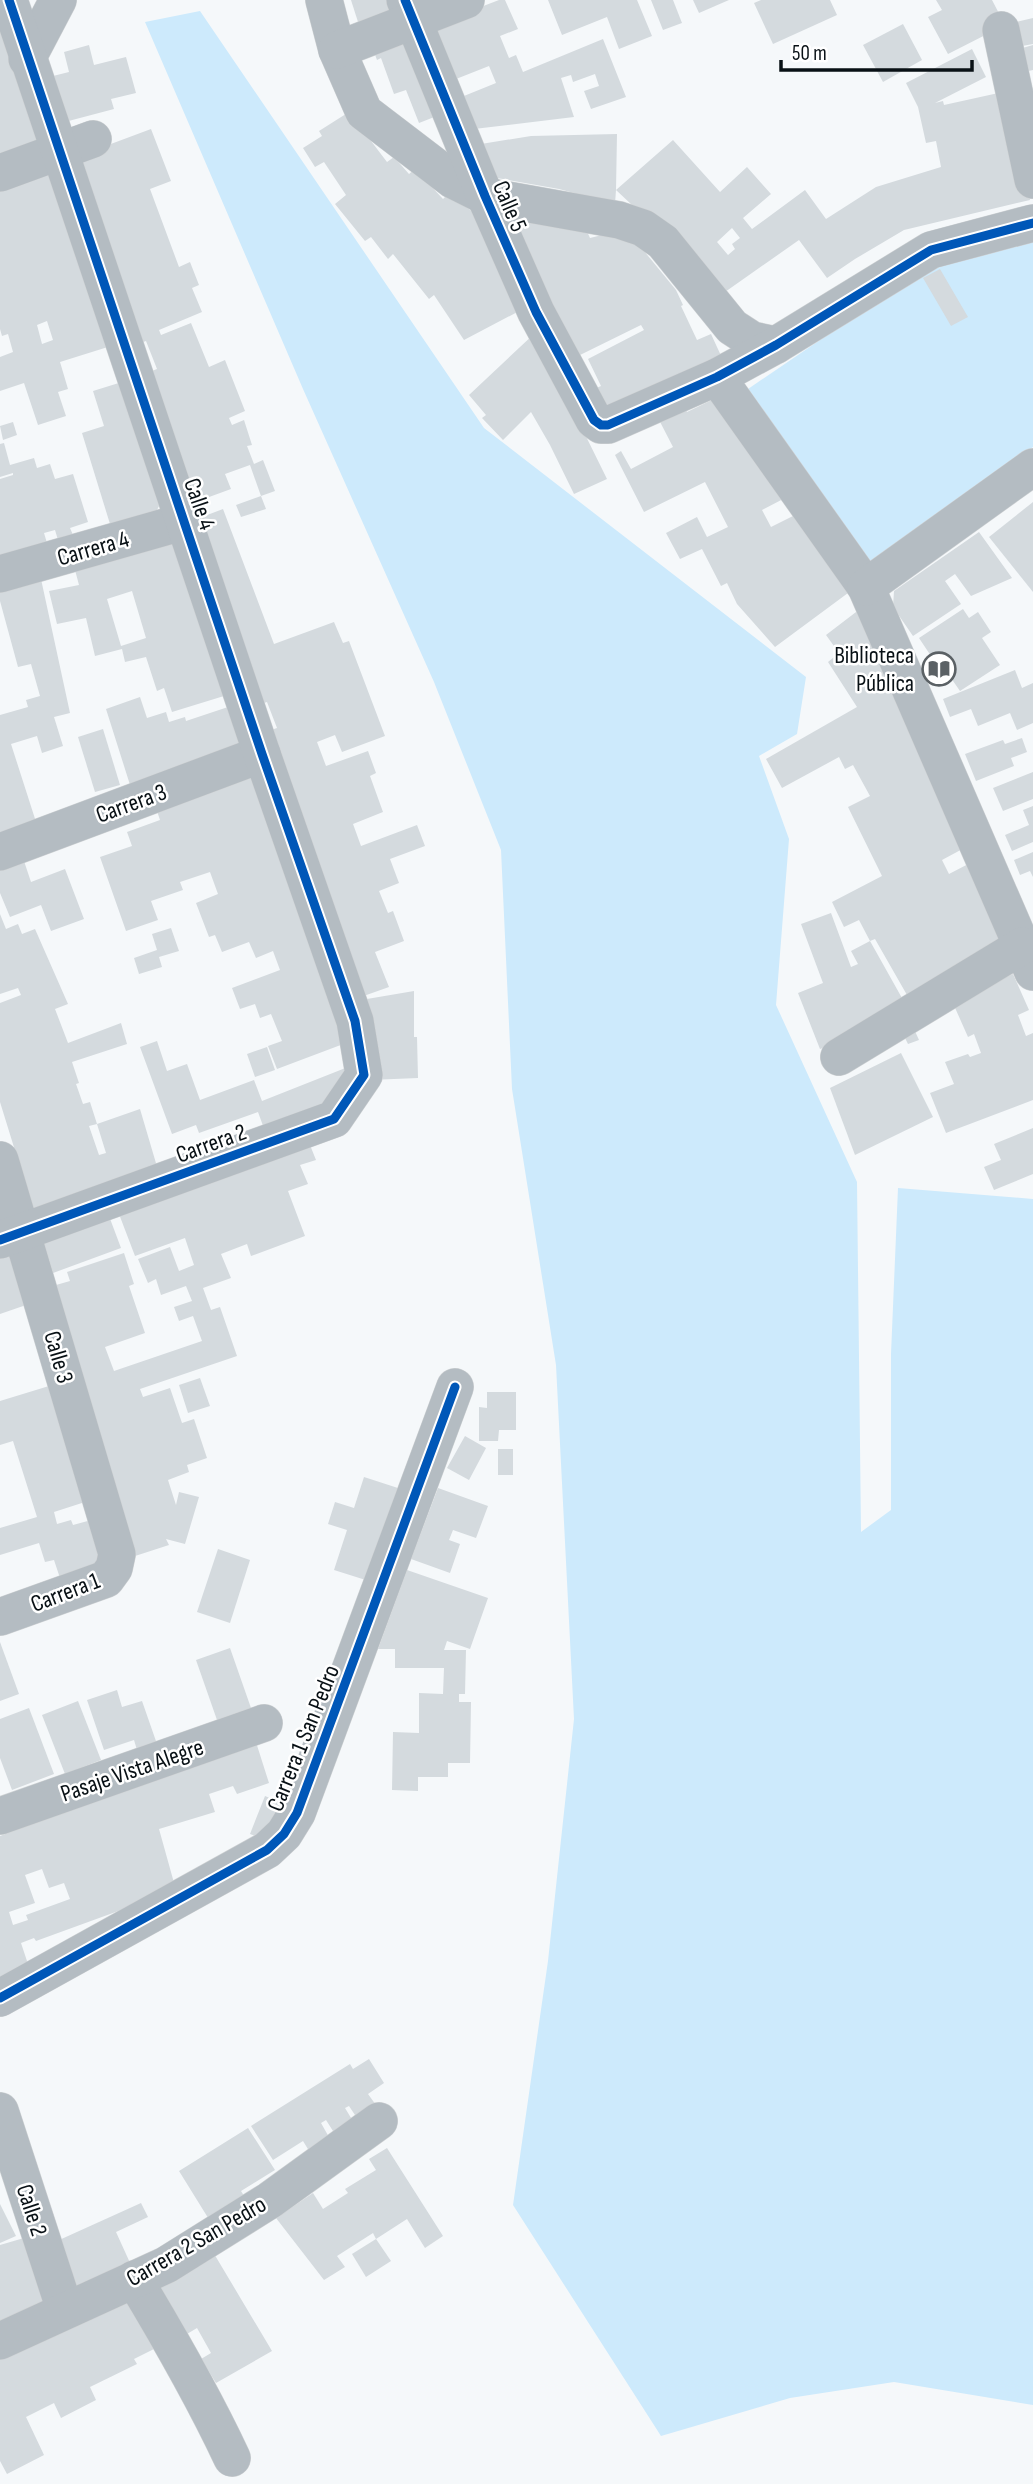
<svg xmlns="http://www.w3.org/2000/svg" width="1033" height="2484" font-family="'Sofia Sans Condensed',sans-serif">
  <rect width="100%" height="100%" fill="#f5f8fa"/>
  <g fill="#cdeafc">
    <polygon points="200,11 484,428 806,677 797,734 759,756 789,839 776,1005 857,1182 861,1532 891,1510 891,1354 898,1188 1033,1199 1033,2405 894,2382 790,2398 661,2436 513,2205 548,1961 574,1719 556,1365 512,1089 501,850 434,682 303,389 145,22"/>
    <polygon points="1033,237 1033,447 876,571 748,389 939,259"/>
  </g>
  <g fill="#d4dade" fill-rule="evenodd">
    <polygon points="351,0 393,0 396,9 358,22"/>
    <polygon points="499,0 505,0 518,29 500,36 509,58 516,55 523,72 603,39 626,97 591,109 584,91 599,86 595,74 573,82 571,75 561,78 574,117 474,129 459,98 496,83 489,66 451,81 426,28"/>
    <polygon points="548,0 637,0 652,36 619,49 607,17 562,35"/>
    <polygon points="651,0 673,0 682,23 663,30"/>
    <polygon points="693,0 729,0 699,13"/>
    <polygon points="761,0 830,0 837,15 773,44 754,3"/>
    <polygon points="936,0 992,0 1005,25 948,54 928,17 942,10"/>
    <polygon points="1033,18 1033,44 1022,46 1016,22"/>
    <polygon points="903,24 922,60 883,82 863,45"/>
    <polygon points="0,30 40,145 0,160"/>
    <polygon points="411,35 442,114 419,123 406,90 394,94 381,58 377,60 373,49"/>
    <polygon points="89,45 94,65 126,57 136,93 111,99 114,109 61,123 49,77 69,72 64,52"/>
    <polygon points="1033,45 1033,70 1024,72 1019,49"/>
    <path d="M972,49L986,77L935,103L943,101L944,105L1003,92L1020,152L1030,200L904,230L855,259L827,278L799,240L725,292L616,190L615,204L559,189L497,178L481,144L531,136L617,134L616,190L673,140L720,192L747,167L771,194L743,218L752,229L805,190L826,219L876,187L941,167L936,141L926,143L918,107L906,83ZM732,228L740,238L732,244L735,249L728,255L717,242Z"/>
    <polygon points="349,112 387,162 394,157 409,174 415,169 443,199 448,194 480,217 523,309 464,340 434,295 429,299 393,254 388,259 371,237 365,241 335,204 346,195 324,162 315,167 303,148 322,136 319,131"/>
    <polygon points="151,129 171,181 150,189 179,267 190,262 199,285 192,288 202,312 159,330 161,335 191,323 209,367 225,360 245,411 229,418 232,425 244,420 252,445 247,446 254,464 263,460 275,491 261,496 250,465 225,474 231,489 190,504 144,374 157,369 146,341 133,346 68,160"/>
    <path d="M47,171L111,346L60,362L68,389L58,392L66,416L38,425L24,383L0,391V357L13,352L8,334L2,336L0,329V182ZM47,321L53,340L42,344L37,325Z"/>
    <polygon points="541,219 565,222 568,230 584,225 590,238 622,230 644,251 676,290 683,305 681,306 697,340 711,334 723,360 607,416 594,389 601,386 588,359 644,330 641,325 578,356 514,229"/>
    <polygon points="940,269 968,317 951,326 923,278"/>
    <polygon points="535,333 607,479 574,494 550,445 531,412 503,440 482,418 486,415 469,395"/>
    <polygon points="122,382 160,504 157,510 110,524 82,433 104,426 93,391"/>
    <polygon points="716,398 787,497 762,510 771,527 797,514 848,593 775,647 737,604 727,583 721,586 702,549 680,559 666,533 697,517 707,537 728,527 705,482 644,512 615,455 621,451 631,469 673,447 657,416 683,404 687,412"/>
    <polygon points="13,422 17,435 3,440 0,426"/>
    <polygon points="4,443 10,465 34,458 37,468 50,464 55,479 73,474 88,522 70,528 73,535 58,540 55,530 44,533 47,543 0,557 0,479 13,475 13,473 0,477 0,444"/>
    <polygon points="261,496 266,509 241,517 236,505"/>
    <polygon points="1033,502 1033,592 989,537"/>
    <polygon points="223,509 274,644 334,622 343,643 349,641 385,736 342,752 335,735 317,742 326,766 368,751 376,773 370,776 383,812 353,824 361,846 417,825 425,846 390,859 399,883 379,891 388,913 393,911 404,941 375,952 389,987 358,998 271,730 277,728 267,702 261,704 194,520"/>
    <polygon points="979,532 1012,578 971,596 955,574 945,581 961,604 913,636 893,607 894,591"/>
    <path d="M175,542L224,696L172,712L164,688L157,691L146,657L125,662L122,649L95,656L86,618L57,624L49,591L79,585L75,570ZM132,591L146,638L121,646L107,599Z"/>
    <polygon points="41,579 70,713 54,717 63,746 42,753 37,736 11,744 37,825 0,839 0,715 28,707 26,700 40,696 31,664 18,667 0,601 0,590"/>
    <polygon points="860,609 968,846 942,860 949,874 974,861 1005,936 911,1002 875,939 870,941 859,920 844,927 832,902 882,876 848,807 870,796 853,765 845,769 839,757 782,788 766,759 857,707 828,662 839,653 826,635"/>
    <polygon points="963,609 969,618 978,612 991,632 982,638 1000,665 960,691 951,678 947,680 919,638"/>
    <polygon points="1015,670 1022,688 1033,683 1033,723 1017,730 1010,713 978,726 971,709 950,717 943,699"/>
    <polygon points="140,697 147,718 166,712 169,722 185,717 186,721 228,707 240,745 131,788 106,709"/>
    <polygon points="103,729 120,785 95,792 78,737"/>
    <polygon points="1022,738 1027,752 1011,758 1014,766 976,781 965,754 1003,740 1005,744"/>
    <polygon points="251,770 346,1043 277,1069 268,1046 282,1041 271,1014 260,1018 255,1004 240,1009 232,988 280,970 273,951 256,958 249,942 222,952 215,935 209,937 196,903 218,894 210,872 180,882 183,890 151,901 158,920 126,931 100,857 132,846 127,832 160,820 156,808"/>
    <polygon points="1033,772 1033,799 1003,811 993,788"/>
    <polygon points="1033,806 1033,842 1012,851 1005,835 1029,825 1023,810"/>
    <polygon points="1033,852 1033,877 1030,871 1020,875 1014,860"/>
    <polygon points="24,861 31,882 65,869 84,919 51,931 41,905 10,917 0,893 0,870"/>
    <polygon points="831,913 851,967 858,964 851,951 870,941 907,1007 845,1040 820,1049 798,993 823,983 801,924"/>
    <polygon points="0,914 6,929 18,924 22,934 35,929 68,1004 55,1009 68,1043 121,1023 127,1044 72,1062 79,1083 76,1084 83,1104 90,1102 97,1124 89,1126 99,1155 106,1153 97,1124 140,1109 158,1170 34,1212 0,1102 0,1003 21,995 18,988 0,994"/>
    <polygon points="171,928 179,951 159,957 162,967 139,974 134,958 157,950 152,934"/>
    <polygon points="1013,974 1029,1010 1018,1015 1026,1036 1033,1033 1033,1100 946,1133 930,1093 954,1084 945,1062 968,1054 970,1057 981,1053 974,1034 968,1037 952,1001"/>
    <polygon points="414,991 414,1037 417,1037 418,1078 370,1080 361,1000"/>
    <polygon points="914,1029 919,1040 908,1044 903,1034"/>
    <polygon points="157,1041 167,1071 187,1064 200,1100 254,1080 262,1101 353,1065 352,1088 266,1134 258,1112 199,1133 196,1125 172,1134 140,1047"/>
    <polygon points="267,1047 275,1070 255,1077 247,1054"/>
    <polygon points="901,1053 933,1117 855,1155 830,1088"/>
    <polygon points="1033,1128 1033,1174 994,1190 984,1167 1001,1160 994,1144"/>
    <polygon points="310,1145 316,1160 300,1165 308,1184 288,1191 305,1236 251,1256 247,1244 221,1254 231,1278 203,1288 211,1310 220,1307 237,1356 140,1389 143,1397 170,1388 182,1423 194,1419 207,1458 187,1465 189,1472 168,1480 176,1505 179,1492 199,1497 185,1544 166,1539 169,1545 132,1557 56,1285 70,1281 67,1272 124,1253 134,1284 129,1286 145,1333 105,1347 114,1371 202,1341 193,1316 179,1321 174,1307 192,1301 186,1286 161,1295 156,1279 148,1283 138,1259 170,1247 179,1271 194,1265 185,1238 135,1256 119,1214"/>
    <polygon points="109,1216 121,1248 53,1273 43,1240"/>
    <polygon points="13,1251 29,1304 0,1314 0,1255"/>
    <polygon points="200,1378 210,1406 188,1413 179,1385"/>
    <polygon points="49,1386 85,1502 54,1512 57,1524 71,1520 73,1525 95,1519 109,1563 60,1578 54,1560 45,1562 39,1543 0,1555 0,1528 37,1517 13,1441 0,1445 0,1401"/>
    <polygon points="487,1392 516,1392 516,1430 499,1430 498,1441 479,1441 479,1407 487,1408"/>
    <polygon points="465,1436 486,1448 469,1480 447,1468"/>
    <rect x="498" y="1449" width="15" height="26"/>
    <polygon points="364,1477 401,1489 372,1582 334,1570 347,1530 328,1524 335,1502 354,1508"/>
    <polygon points="438,1488 488,1506 476,1538 453,1530 449,1540 460,1544 450,1573 411,1559"/>
    <polygon points="218,1549 250,1560 230,1623 197,1612"/>
    <polygon points="407,1570 488,1598 470,1649 447,1641 444,1650 466,1650 465,1694 459,1694 459,1702 471,1702 470,1763 448,1763 448,1777 418,1777 418,1791 392,1790 393,1732 419,1733 419,1693 443,1694 444,1668 395,1668 395,1649 378,1649"/>
    <polygon points="0,1642 19,1694 0,1701"/>
    <polygon points="230,1648 251,1708 217,1720 196,1660"/>
    <polygon points="117,1690 122,1707 142,1701 157,1744 137,1750 134,1740 104,1750 87,1700"/>
    <polygon points="78,1701 101,1760 65,1774 42,1715"/>
    <polygon points="29,1708 54,1774 12,1790 0,1758 0,1719"/>
    <path d="M255,1739L269,1783L237,1794L233,1786L209,1794L215,1812L159,1829L176,1890L36,1941L34,1938L21,1943L30,1970L0,1981V1836ZM42,1869L49,1888L64,1883L70,1899L26,1915L28,1920L13,1925L9,1912L35,1903L25,1875Z"/>
    <polygon points="265,1796 292,1807 264,1839 250,1834"/>
    <polygon points="369,2059 384,2083 368,2094 381,2112 361,2124 349,2106 345,2108 359,2131 340,2142 326,2120 321,2123 334,2146 314,2159 303,2141 273,2160 251,2126 350,2064 353,2069"/>
    <polygon points="248,2128 275,2170 241,2191 246,2199 210,2221 179,2171"/>
    <polygon points="387,2148 443,2236 425,2248 407,2219 376,2239 373,2233 337,2256 345,2267 324,2280 276,2218 313,2193 323,2209 348,2193 345,2189 376,2170 369,2159"/>
    <polygon points="141,2203 148,2217 116,2232 131,2265 78,2289 57,2241"/>
    <polygon points="0,2204 16,2236 0,2243"/>
    <polygon points="24,2238 45,2307 0,2325 0,2245"/>
    <polygon points="376,2239 391,2261 366,2277 352,2254"/>
    <polygon points="213,2252 272,2351 216,2383 201,2359 211,2353 197,2328 177,2340 148,2291"/>
    <polygon points="135,2295 160,2346 134,2359 137,2364 90,2387 96,2400 61,2418 54,2403 26,2417 44,2455 7,2474 0,2461 0,2355"/>
  </g>
  <g fill="none" stroke-linecap="round" stroke-linejoin="round">
    <defs>
      <g id="minor">
        <polyline points="324,0 337,50 364,112 453,180 485,196 619,220 643,228 663,242 732,327 752,340 776,345"/>
        <polyline points="405,0 485,196 536,312 594,420 601,425 608,425 717,377 776,345 931,250 1033,223"/>
        <polyline points="1001,30 1033,180"/>
        <polyline points="337,50 466,0"/>
        <polyline points="27,59 58,0"/>
        <polyline points="0,173 93,139"/>
        <polyline points="717,377 866,587 1033,972"/>
        <polyline points="0,574 186,521"/>
        <polyline points="866,587 1033,467"/>
        <polyline points="0,852 262,754"/>
        <polyline points="839,1057 1022,946"/>
        <polyline points="0,1160 117,1554 114,1568 106,1579 0,1617"/>
        <polyline points="0,1240 334,1119 364,1075 355,1021 262,754 9,0"/>
        <polyline points="0,1816 264,1723"/>
        <polyline points="0,1998 267,1850 284,1834 297,1813 455,1387"/>
        <polyline points="0,2111 65,2310"/>
        <path d="M134,2279C169,2337 203,2396 232,2458"/>
        <polyline points="0,2341 166,2265 270,2200 379,2121"/>
      </g>
    </defs>
    <use href="#minor" stroke="#d0d3d5" stroke-width="38"/>
    <use href="#minor" stroke="#b4bcc2" stroke-width="37"/>
    <defs>
      <g id="cycleway">
        <polyline points="405,0 485,196 536,312 594,420 601,425 608,425 717,377 776,345 931,250 1033,223"/>
        <polyline points="0,1240 334,1119 364,1075 355,1021 262,754 9,0"/>
        <polyline points="0,1998 267,1850 284,1834 297,1813 455,1387"/>
      </g>
    </defs>
    <use href="#cycleway" stroke="#fff" stroke-width="13"/>
    <use href="#cycleway" stroke="#0057b8" stroke-width="9"/>
  </g>
  <defs>
    <symbol id="library-ring" viewBox="-11 -11 22 22"><circle r="9.5" fill="#fff" stroke="#5b6165" stroke-width="1.5"/><path d="M-6-4Q-3-5.5-.7-3.5V5Q-3 3-6 4ZM6-4Q3-5.5 .7-3.5V5Q3 3 6 4Z" fill="#5b6165"/></symbol>
  </defs>
  <g fill-rule="evenodd">
    <use href="#library-ring" x="920" y="650" width="38" height="38"/>
  </g>
  <g text-anchor="middle" stroke-width="5" stroke-linejoin="round" paint-order="stroke">
    <g font-size="24" fill="#081015" stroke="#fff">
      <text transform="translate(510 206) rotate(67)" y="8">Calle 5</text>
      <text transform="translate(200 504) rotate(71)" y="8">Calle 4</text>
      <text transform="translate(93 548) rotate(-16)" y="8">Carrera 4</text>
      <text transform="translate(131 803) rotate(-20)" y="8">Carrera 3</text>
      <text transform="translate(211 1143) rotate(-20)" y="8">Carrera 2</text>
      <text transform="translate(59 1357) rotate(74)" y="8">Calle 3</text>
      <text transform="translate(65 1592) rotate(-21)" y="8">Carrera 1</text>
      <text transform="translate(303 1738) rotate(-68)" y="8">Carrera 1 San Pedro</text>
      <text transform="translate(132 1770) rotate(-19)" y="8">Pasaje Vista Alegre</text>
      <text transform="translate(32 2210) rotate(72)" y="8">Calle 2</text>
      <text transform="translate(196 2241) rotate(-30)" y="8">Carrera 2 San Pedro</text>
    </g>
    <g font-size="24" fill="#081015" stroke="#fff" text-anchor="end">
      <text x="914" y="663">Biblioteca<tspan x="914" dy="28">Pública</tspan></text>
    </g>
  </g>
  <path d="M781 60v10h191v-10" fill="none" stroke="#081015" stroke-width="3.5"/>
  <text x="792" y="60" font-size="21" fill="#081015" stroke="#ffffff" stroke-width="5" paint-order="stroke">50 m</text>
</svg>
